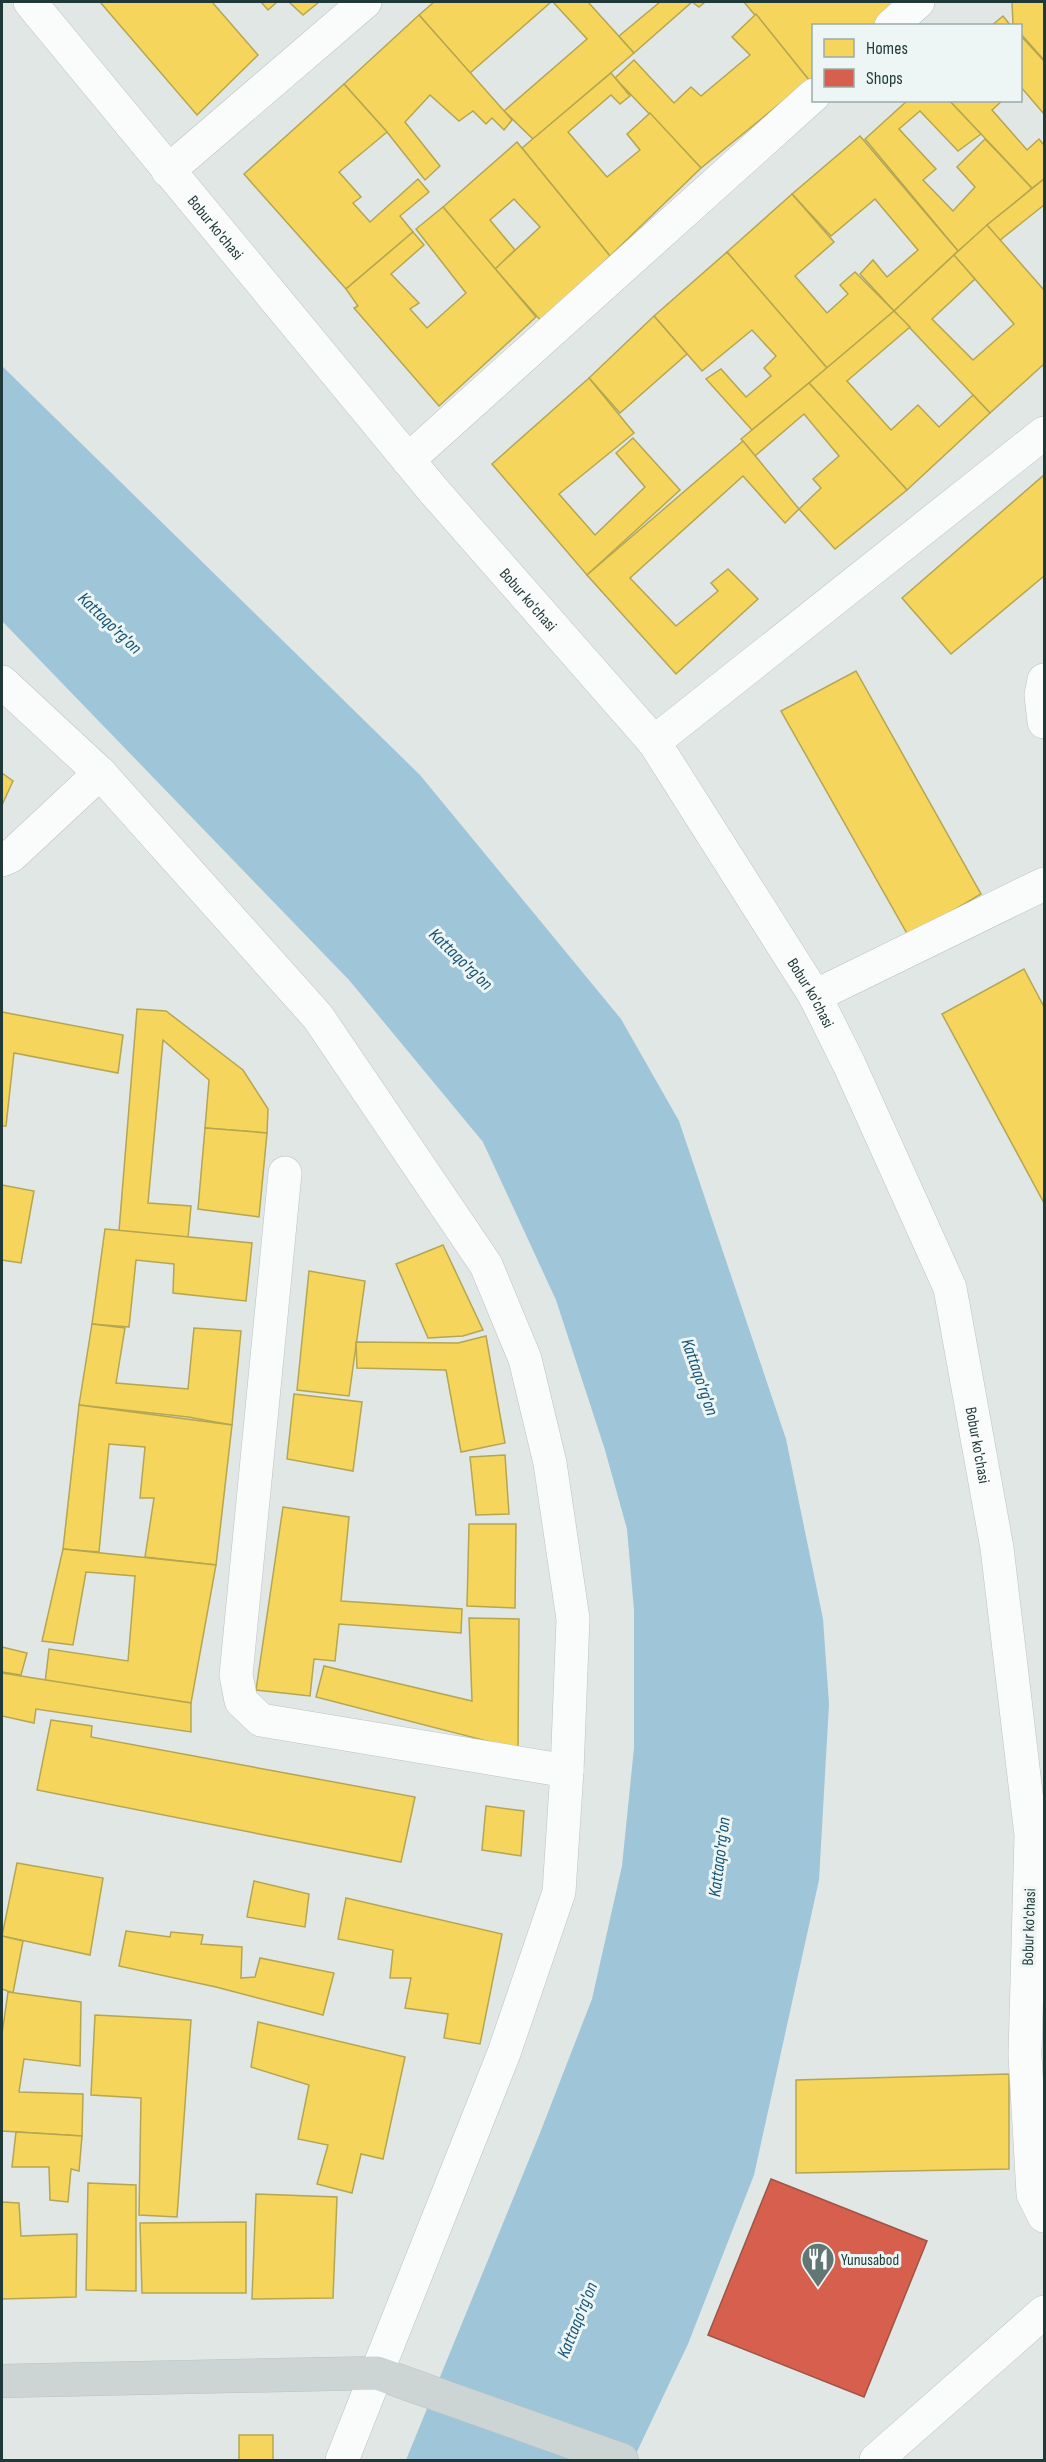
<svg xmlns="http://www.w3.org/2000/svg" width="1046" height="2462" font-family="'Sofia Sans Condensed',sans-serif">
  <rect width="100%" height="100%" fill="#e0e7e5"/>
  <polygon fill="#9ec5d8" points="2,366 420,775 621,1019 679,1121 786,1439 823,1619 829,1704 819,1880 754,2175 688,2344 633,2460 406,2460 540,2133 592,1999 622,1866 634,1748 634,1610 627,1529 605,1450 556,1300 483,1142 349,980 2,621"/>
  <g fill="#f6d55c" stroke="#b5a651" stroke-width="1.5">
    <polygon points="100,2 212,2 258,55 197,115"/>
    <polygon points="261,2 277,2 268,10"/>
    <polygon points="289,2 319,2 303,15"/>
    <polygon points="434,2 551,2 470,73 419,15"/>
    <polygon points="553,2 588,2 634,53 533,139 504,111 587,39"/>
    <polygon points="660,2 705,2 699,7 692,2 634,53 619,36"/>
    <polygon points="744,2 893,2 896,7 874,26 814,26 814,77 809,80"/>
    <polygon points="1012,2 1044,2 1044,60 1020,33 1020,26 1013,25"/>
    <polygon points="756,14 809,80 701,168 615,78 634,60 674,103 691,87 701,96 750,55 732,37"/>
    <polygon points="419,15 512,120 504,130 492,118 486,124 473,111 459,121 430,95 405,122 440,166 425,180 387,132 344,84"/>
    <polygon points="1003,16 1011,26 991,26"/>
    <polygon points="1020,35 1044,61 1044,114 1020,86"/>
    <polygon points="611,73 630,96 620,104 611,95 568,132 607,177 640,150 627,134 650,113 701,168 610,256 522,148"/>
    <polygon points="344,84 387,132 339,172 361,197 353,203 370,222 418,179 429,192 400,216 413,232 346,289 244,174"/>
    <polygon points="908,100 949,100 981,134 958,151 920,111 899,129 936,169 923,180 953,211 975,187 957,167 985,139 1032,188 958,251 865,139"/>
    <polygon points="949,100 1003,100 992,110 1027,150 1039,139 1044,145 1044,179 1032,188"/>
    <polygon points="860,136 958,251 894,311 860,274 873,260 887,277 918,250 875,199 831,236 792,194"/>
    <polygon points="517,142 610,256 542,322 495,269 540,227 514,199 490,220 515,250 495,269 443,207"/>
    <polygon points="1044,179 1044,205 999,241 987,225"/>
    <polygon points="792,194 834,242 795,276 827,313 848,294 840,285 855,272 894,311 827,368 727,252"/>
    <polygon points="443,207 536,317 439,406 354,308 358,306 346,289 413,232 424,245 391,274 419,303 410,309 427,328 466,293 416,229"/>
    <polygon points="987,225 1044,290 1044,364 990,413 894,311 954,255 975,279 932,319 973,360 1014,324 954,255"/>
    <polygon points="727,252 827,368 752,430 706,379 721,369 746,397 771,376 764,368 776,356 752,330 702,371 654,316"/>
    <polygon points="894,311 910,327 847,381 891,430 918,405 939,427 973,395 990,413 907,490 809,383"/>
    <polygon points="654,316 687,354 620,413 589,378"/>
    <polygon points="589,378 634,433 559,494 595,535 645,487 616,453 633,438 680,490 587,575 492,464"/>
    <polygon points="809,383 907,490 835,549 799,509 821,488 813,479 839,456 804,414 755,456 741,439"/>
    <polygon points="743,441 799,509 785,523 743,476 630,578 676,626 718,591 711,583 728,569 758,599 676,674 587,575"/>
    <polygon points="1044,475 1044,576 951,654 902,598"/>
    <polygon points="856,671 981,894 909,937 781,711"/>
    <polygon points="2,773 13,781 2,805"/>
    <polygon points="1024,969 1044,1007 1044,1203 942,1014"/>
    <polygon points="137,1009 166,1011 243,1070 268,1109 267,1133 205,1128 209,1080 163,1040 148,1203 191,1206 188,1238 119,1231"/>
    <polygon points="2,1012 123,1035 118,1073 14,1053 6,1126 2,1126"/>
    <polygon points="205,1128 267,1133 259,1217 198,1209"/>
    <polygon points="2,1185 34,1191 21,1263 2,1260"/>
    <polygon points="105,1229 252,1243 246,1301 173,1293 174,1264 136,1260 129,1327 92,1324"/>
    <polygon points="443,1245 483,1330 463,1336 428,1338 396,1264"/>
    <polygon points="309,1271 365,1281 349,1396 297,1390"/>
    <polygon points="92,1324 125,1328 116,1383 188,1389 194,1328 241,1331 232,1425 188,1417 79,1405"/>
    <polygon points="486,1336 505,1443 461,1452 446,1370 357,1368 356,1342 458,1343"/>
    <polygon points="294,1394 362,1402 353,1471 287,1459"/>
    <polygon points="79,1405 232,1425 216,1565 145,1557 154,1498 140,1498 145,1447 109,1444 99,1552 63,1549"/>
    <polygon points="505,1455 509,1514 476,1515 470,1457"/>
    <polygon points="283,1507 349,1517 341,1601 462,1609 461,1633 339,1624 335,1661 314,1659 310,1696 256,1690"/>
    <polygon points="469,1524 516,1524 515,1608 467,1606"/>
    <polygon points="63,1549 216,1565 191,1703 45,1683 49,1649 128,1661 135,1576 86,1572 73,1645 42,1641"/>
    <polygon points="469,1618 519,1619 518,1749 316,1697 324,1666 472,1701"/>
    <polygon points="2,1647 27,1653 21,1675 2,1672"/>
    <polygon points="2,1673 191,1703 191,1732 36,1709 34,1723 2,1716"/>
    <polygon points="51,1720 92,1726 91,1737 415,1797 401,1862 37,1790"/>
    <polygon points="486,1806 524,1811 521,1856 482,1850"/>
    <polygon points="17,1863 103,1878 90,1955 2,1936"/>
    <polygon points="254,1881 309,1894 305,1927 247,1917"/>
    <polygon points="346,1898 502,1934 480,2044 444,2038 448,2014 405,2008 411,1978 390,1978 393,1950 338,1939"/>
    <polygon points="126,1931 170,1937 171,1932 203,1935 201,1944 242,1947 241,1978 255,1977 260,1958 334,1973 323,2015 216,1987 119,1966"/>
    <polygon points="2,1936 23,1941 13,1993 2,1989"/>
    <polygon points="8,1992 81,2002 80,2066 24,2059 19,2092 83,2094 82,2136 2,2131 2,2034"/>
    <polygon points="95,2015 191,2020 177,2217 139,2215 141,2098 91,2095"/>
    <polygon points="258,2022 405,2057 383,2159 361,2154 352,2193 317,2184 328,2145 298,2139 309,2085 251,2067"/>
    <polygon points="1009,2074 1009,2169 796,2173 796,2080"/>
    <polygon points="16,2132 82,2136 79,2171 71,2169 68,2202 50,2200 49,2167 12,2167"/>
    <polygon points="88,2183 136,2185 136,2291 86,2290"/>
    <polygon points="256,2194 337,2197 333,2298 252,2299"/>
    <polygon points="2,2202 19,2203 21,2236 77,2234 76,2297 2,2299"/>
    <polygon points="246,2222 246,2293 142,2293 140,2223"/>
    <rect x="239" y="2435" width="34" height="25"/>
  </g>
  <polygon fill="#d6604d" stroke="#9f5446" stroke-width="1.5" points="771,2179 927,2241 864,2397 708,2335"/>
  <g fill="none" stroke-linecap="round" stroke-linejoin="round">
    <defs>
      <g id="minor">
        <path id="s1" d="M30,2L433,490L654,742L815,996L849,1064L950,1288L997,1548L1031,1835L1025,2055L1033,2194L1044,2216"/>
        <polyline points="891,26 918,2"/>
        <polyline points="168,171 365,2"/>
        <polyline points="408,460 814,95"/>
        <polyline points="1044,680 1041,695 1044,722"/>
        <polyline points="2,682 100,773 318,1017 486,1265 525,1359 550,1463 573,1619 567,1771 559,1892 504,2053 342,2460"/>
        <polyline points="654,742 1044,433"/>
        <polyline points="2,860 11,856 100,773"/>
        <polyline points="815,996 1044,884"/>
        <polyline points="285,1173 236,1675 241,1701 261,1720 567,1771"/>
        <polyline points="876,2460 1044,2312"/>
      </g>
      <polyline id="major" points="2,2381 377,2373 622,2460"/>
    </defs>
    <use href="#minor" stroke="#bdc3c2" stroke-width="34"/>
    <use href="#major" stroke="#bac3c2" stroke-width="34"/>
    <use href="#minor" stroke="#fafbfb" stroke-width="33"/>
    <use href="#major" stroke="#ccd4d4" stroke-width="33"/>
  </g>
  <defs>
    <symbol id="restaurant-pin" viewBox="-11 -11 22 30"><path d="M0 17L-7.5 6A9.5 9.5 0 1 1 7.5 6Z" fill="#627674" stroke="#edf6f4"/><path d="M-5-6h1v4h1v-4h1v4h1v-4h1v5L-1.5 .5V6h-2V.5L-5-1ZM5-6V6H3V1.5H1.5Q1.5-4 5-6Z" fill="#fff"/></symbol>
  </defs>
  <g fill-rule="evenodd">
    <use href="#restaurant-pin" x="799" y="2240" width="38" height="52"/>
  </g>
  <g text-anchor="middle" stroke-width="6" stroke-linejoin="round" paint-order="stroke">
    <g font-size="16" fill="#1e3937" stroke="#edf6f4">
      <text dy="6" stroke="none"><textPath href="#s1" startOffset="292">Bobur ko'chasi</textPath></text>
      <text dy="6" stroke="none"><textPath href="#s1" startOffset="778">Bobur ko'chasi</textPath></text>
      <text dy="6" stroke="none"><textPath href="#s1" startOffset="1264">Bobur ko'chasi</textPath></text>
      <text dy="6" stroke="none"><textPath href="#s1" startOffset="1750">Bobur ko'chasi</textPath></text>
      <text transform="translate(1028 1927) rotate(-88)" y="6">Bobur ko'chasi</text>
    </g>
    <g font-size="16" fill="#1e3937" stroke="#edf6f4" text-anchor="start">
      <text x="841" y="2265">Yunusabod</text>
    </g>
    <g font-size="18" font-style="italic" fill="#175477" stroke="#edf6f4">
      <text transform="translate(110 623) rotate(44)" y="6">Kattaqo'rg'on</text>
      <text transform="translate(461 959) rotate(44)" y="6">Kattaqo'rg'on</text>
      <text transform="translate(700 1377) rotate(71)" y="6">Kattaqo'rg'on</text>
      <text transform="translate(719 1857) rotate(-83)" y="6">Kattaqo'rg'on</text>
      <text transform="translate(577 2320) rotate(-68)" y="6">Kattaqo'rg'on</text>
    </g>
  </g>
  <rect width="1046" height="2462" fill="none" stroke="#1e3937" stroke-width="6"/>
  <rect x="812" y="24" width="210" height="78" fill="#edf6f4" stroke="#9aaaa8" stroke-width="1.5"/>
  <rect x="824" y="39" width="30" height="18" fill="#f6d55c" stroke="#9aaaa8" stroke-width="1.5"/>
  <text x="866" y="54" font-size="18" fill="#1e3937">Homes</text>
  <rect x="824" y="69" width="30" height="18" fill="#d6604d" stroke="#9aaaa8" stroke-width="1.5"/>
  <text x="866" y="84" font-size="18" fill="#1e3937">Shops</text>
</svg>
